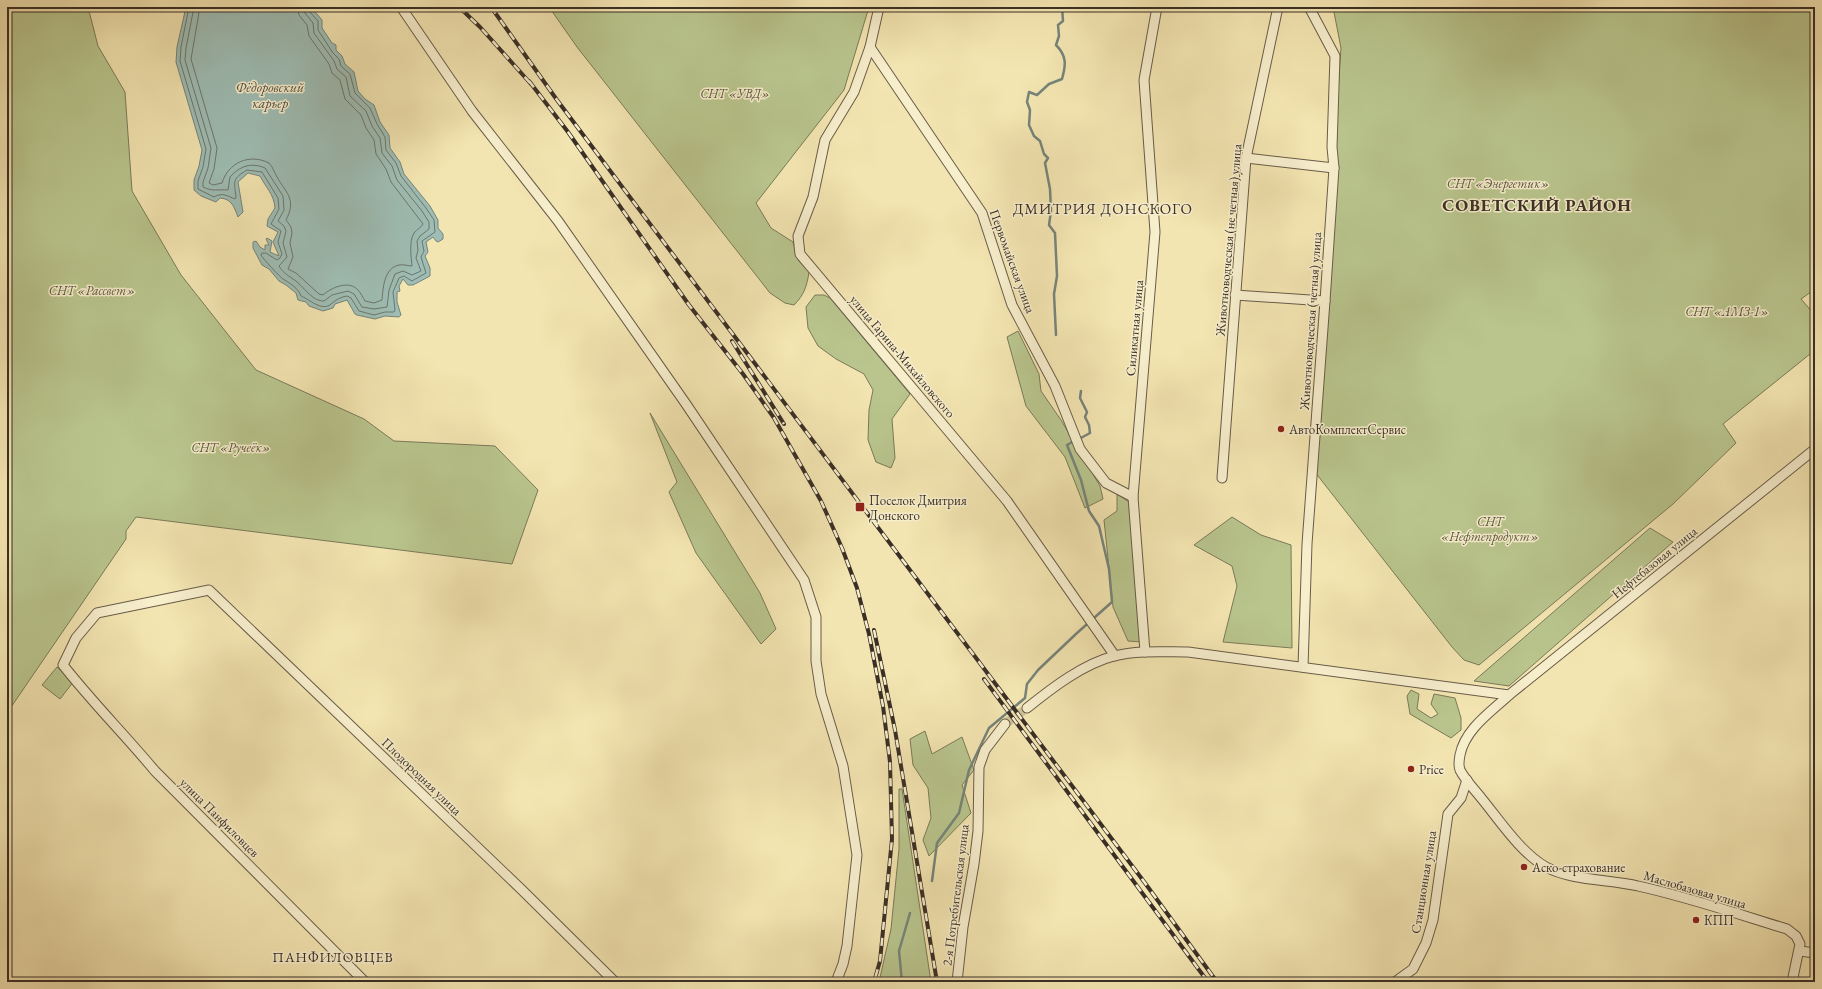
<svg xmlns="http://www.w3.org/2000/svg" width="1822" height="989" font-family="'EB Garamond',serif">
  <rect width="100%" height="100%" fill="#f3e5b1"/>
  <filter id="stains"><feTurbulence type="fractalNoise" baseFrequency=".005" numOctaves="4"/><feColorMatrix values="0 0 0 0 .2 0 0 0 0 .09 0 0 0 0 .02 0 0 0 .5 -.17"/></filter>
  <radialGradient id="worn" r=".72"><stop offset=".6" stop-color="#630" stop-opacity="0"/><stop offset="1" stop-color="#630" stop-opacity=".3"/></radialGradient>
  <g fill="#b9c58d" stroke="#7a7a5a">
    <polygon points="7,7 88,7 98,46 125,92 132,191 181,275 256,370 364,419 394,441 495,446 538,490 512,564 136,517 126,531 126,539 7,713"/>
    <path d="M549,7H869L844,90L756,203L771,228L793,242L798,260L809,272C807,286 804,295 794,305L785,303L770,293L577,47Z"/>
    <polygon points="1333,7 1815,7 1815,289 1801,299 1815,315 1815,350 1723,424 1736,443 1673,504 1479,665 1464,660 1452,647 1311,467 1341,48"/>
    <polygon points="815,295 824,295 830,298 910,394 892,419 895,458 891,468 876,462 868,440 869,410 873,390 864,374 836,359 818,346 808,328 806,307"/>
    <polygon points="1018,331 1039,374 1041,391 1061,420 1100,486 1103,499 1085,508 1065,457 1026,406 1007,337"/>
    <polygon points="650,413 760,593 776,629 761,644 696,553 669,492 677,482"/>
    <polygon points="1117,494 1129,502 1142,642 1128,641 1113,607 1104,520 1117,511"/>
    <polygon points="1232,517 1261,535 1291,545 1292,648 1223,642 1237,586 1232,566 1194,545"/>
    <polygon points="1650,528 1673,542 1509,686 1474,681"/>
    <polygon points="57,667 74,681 60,699 42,685"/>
    <polygon points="1411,690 1419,694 1417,709 1431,718 1438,714 1431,704 1434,694 1455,698 1461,718 1461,730 1451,738 1410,714 1407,696"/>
    <polygon points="925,731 932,754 962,737 974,770 962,785 971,813 929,856 923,840 931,818 928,788 913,765 910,739"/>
    <polygon points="899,789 902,789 931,982 879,982 891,929 899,849"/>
  </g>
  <path fill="#9ebdb4" stroke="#76847b" d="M186,7H311L322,20V28L332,43L336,45V50L342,56L345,64L354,72L358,91L365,99L374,105L380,122L389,135L390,148L400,162L404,174L430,206L438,220V228L443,234V239L438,242L436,241L433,237L426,242L428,252L425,256L430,268V276L413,285H408L403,279L399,286L400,291L397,292V302L401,315L399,317L385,316L375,319L357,315L355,314L347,300L335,304L333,308L323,311L309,306L306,302L298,300L296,293L286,285L279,281L269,269L262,265L253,248V242L256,241L260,247L265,250V245H269L266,239L267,238L272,241L270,252L279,256L273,242L278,232L267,226L268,219L275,208C274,194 266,188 260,176L248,173L238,182L243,212L238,217C234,207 232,199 220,198L216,202L201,196L194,190V180L199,166L202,150L176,62L177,47Z"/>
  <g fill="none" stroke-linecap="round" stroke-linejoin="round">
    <g stroke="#6c766d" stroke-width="1">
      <path d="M189,7L181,47L180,61L206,149L203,167L198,181V189L214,197C223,192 227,196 235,199L236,197C234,181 232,179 247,170L262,172L278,198L279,209L271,224L281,231L278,242L282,254L280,258L277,260L266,253H262L261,255C263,259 280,277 283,279C291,284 298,288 301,296C309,299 322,312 331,304C336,300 340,297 347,296L351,298L359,311L374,315L385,312H394L395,310L393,292L399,278L404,276L412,281L426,273L421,257L424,251L422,241L435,232L434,220L426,208L401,176L396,163L386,150L385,137L377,124L370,108L355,93L350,74L341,66L339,59L333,53L318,30V21L309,11L308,7"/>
      <path d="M194,7L186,48L185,60L211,148L208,168L203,182V187C213,192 218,189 228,190L230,177C240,166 251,162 265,168L283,196L284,210L278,221L284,226L286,231L283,243L287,257L279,266C283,273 289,276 296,281C303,287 307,293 314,298C317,300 321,301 324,301L332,295L348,291L354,294L362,307L374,309L387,307L389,290L395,274L403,271L412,275L421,271L416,258L418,250L417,241L420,236L429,229V222L422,211L397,180L392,166L382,153L380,138L372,126L366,111L350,96L346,77L337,69L334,61L314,33L313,23L305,13L303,7"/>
      <path d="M200,7L191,59L217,148L214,169L209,183L213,185L222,183C228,163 249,153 269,163C273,167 274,172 277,177C286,193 297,199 286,220L291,227L292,233L290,243L293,257L288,269L296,273L319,294L323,295C332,287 349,280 358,290C361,293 363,298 365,301L374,303L382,300C383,288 384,268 399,265C404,264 408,266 412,266C411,257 409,241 414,233C417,229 421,228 423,224L391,182L386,169L376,154L374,140L366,128L361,115L345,99L340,80L332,73L329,64L309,36L307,25L299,15L297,7"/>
    </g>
    <g stroke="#76847b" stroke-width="2.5">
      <path d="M1056,335L1054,294L1057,276L1055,233L1049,225L1051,211L1050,189L1045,163L1048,158L1044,154L1040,141L1034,136L1029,125L1030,110L1027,102L1029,92L1037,95L1049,84L1062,79C1066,65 1067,56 1056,45L1059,36L1058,25L1063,21L1062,7"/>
      <polyline points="1079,439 1090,433 1089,425 1085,417 1087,412 1080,398 1081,391"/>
      <polyline points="932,881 937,843 959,813 969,770 989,728 1025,698 1027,684 1038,670 1077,633 1112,602 1109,569 1099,526 1089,511 1081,480 1067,445 1074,441"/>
      <polyline points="902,982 899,951 910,913"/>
    </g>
    <polyline stroke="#cec195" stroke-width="9" stroke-dasharray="9 4.5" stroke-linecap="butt" points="1005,724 1027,708"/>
    <defs>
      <g id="minor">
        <polyline points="401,7 472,111 558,221 686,404 804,580 816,617 816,661 821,694 843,766 857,855 847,946 843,964 836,982"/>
        <polyline points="879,7 870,47 982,213 1012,305 1055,386 1080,449 1106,483 1133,497"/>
        <polyline points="870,47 854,92 825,140 813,197 798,236 800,254 1007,501 1115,656"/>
        <polyline points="1246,158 1334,168"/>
        <polyline points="1235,295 1325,301"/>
        <polyline points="1222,478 1246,158 1278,7"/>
        <polyline points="1145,652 1133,497 1155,232 1144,80 1157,7"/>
        <polyline points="1303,667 1307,544 1325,301 1334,168 1332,147 1335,56 1309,7"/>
        <path d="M1027,708C1052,688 1083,664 1114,656C1138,650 1164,652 1188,652L1509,695"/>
        <polyline points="1800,951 1815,953"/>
        <path d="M365,982L155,771C125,735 92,702 63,665L76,638L97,613L209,590L522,890L615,982"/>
        <polyline points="957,982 963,927 974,864 978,831 979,767 985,750 1005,724"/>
        <polyline points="1395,982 1413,969 1426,943 1433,920 1448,814 1461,798 1467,780"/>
        <path d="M1792,982L1800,944L1796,936L1787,929C1738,914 1688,897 1638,886C1610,879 1572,881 1546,867C1521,853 1500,821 1482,799C1475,790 1465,780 1460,770C1458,765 1459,760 1460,755C1465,729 1491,712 1509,695L1815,449"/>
      </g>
    </defs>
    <use href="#minor" stroke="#685c49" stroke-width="11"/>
    <use href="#minor" stroke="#f7eecc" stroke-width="9"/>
    <defs>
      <g id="rail">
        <polyline points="459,7 480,27 531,84"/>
        <polyline points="491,7 557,100 1145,883 1217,982"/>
        <polyline points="529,81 568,132 689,305 743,374 774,418 821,501 842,548 857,588 869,634 883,706 890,762 892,839 880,961 874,982"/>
        <polyline points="732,341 784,424"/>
        <polyline points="874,630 895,730 937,982"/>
        <polyline points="984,679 1208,982"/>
      </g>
    </defs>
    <use href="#rail" stroke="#3a2f26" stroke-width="4"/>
    <use href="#rail" stroke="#f7eecc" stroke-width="2.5" stroke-dasharray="8" stroke-linecap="butt"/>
  </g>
  <g fill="#8f2418" stroke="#f7eecc" stroke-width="1.5">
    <circle cx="1281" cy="429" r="4"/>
    <rect x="855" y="502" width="10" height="10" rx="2"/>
    <circle cx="1411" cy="769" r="4"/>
    <circle cx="1524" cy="867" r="4"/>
    <circle cx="1696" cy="920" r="4"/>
  </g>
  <g text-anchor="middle" stroke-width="3" stroke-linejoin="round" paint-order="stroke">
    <g font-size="13" font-style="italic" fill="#5a5440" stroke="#f7eecc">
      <text x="735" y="98">СНТ «УВД»</text>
      <text x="1498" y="188">СНТ «Энергетик»</text>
      <text x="92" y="295">СНТ «Рассвет»</text>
      <text x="1727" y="316">СНТ «АМЗ-1»</text>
      <text x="231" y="452">СНТ «Ручеёк»</text>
      <text x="1490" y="526">СНТ<tspan x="1490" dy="15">«Нефтепродукт»</tspan></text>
    </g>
    <g font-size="13" fill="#3a2f26" stroke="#f7eecc">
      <text transform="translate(1228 240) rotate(-85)" y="5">Животноводческая (не четная) улица</text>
      <text transform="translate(1013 261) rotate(70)" y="5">Первомайская улица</text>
      <text transform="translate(1310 321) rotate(-86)" y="5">Животноводческая (четная) улица</text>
      <text transform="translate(1134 328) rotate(-85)" y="5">Силикатная улица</text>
      <text transform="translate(903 356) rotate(50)" y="5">улица Гарина-Михайловского</text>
      <text transform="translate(1654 562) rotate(-39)" y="5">Нефтебазовая улица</text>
      <text transform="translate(422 776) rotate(44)" y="5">Плодородная улица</text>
      <text transform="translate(220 817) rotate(45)" y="5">улица Панфиловцев</text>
      <text transform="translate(1423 882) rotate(-81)" y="5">Станционная улица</text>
      <text transform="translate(1695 889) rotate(16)" y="5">Маслобазовая улица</text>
      <text transform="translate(955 895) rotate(-83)" y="5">2-я Потребительская улица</text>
    </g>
    <g font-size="13" fill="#3a2f26" stroke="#f7eecc" text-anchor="start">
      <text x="1289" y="434">АвтоКомплектСервис</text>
      <text x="869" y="505">Поселок Дмитрия<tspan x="869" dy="15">Донского</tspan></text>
      <text x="1419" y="774">Price</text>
      <text x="1532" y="872">Аско-страхование</text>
      <text x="1704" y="925">КПП</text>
    </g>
    <g font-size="14" font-style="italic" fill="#53524a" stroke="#f7eecc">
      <text x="270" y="92">Фёдоровский<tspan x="270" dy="16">карьер</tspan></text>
    </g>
    <g font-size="14" letter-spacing="1" fill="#3a2f26" stroke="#f7eecc">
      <text x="333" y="962">ПАНФИЛОВЦЕВ</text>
    </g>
    <g font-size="15" letter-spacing="1" fill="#3a2f26" stroke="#f7eecc">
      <text x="1103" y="214">ДМИТРИЯ ДОНСКОГО</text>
    </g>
    <g font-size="17" font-weight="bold" letter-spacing="1" fill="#3a2f26" stroke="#f7eecc">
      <text x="1537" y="211">СОВЕТСКИЙ РАЙОН</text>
    </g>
  </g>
  <rect width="1822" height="989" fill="none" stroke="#f3e5b1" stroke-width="24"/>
  <rect x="8" y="8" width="1806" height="973" fill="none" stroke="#3a2f26" stroke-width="2"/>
  <rect x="12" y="12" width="1798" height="965" fill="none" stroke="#3a2f26"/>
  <rect width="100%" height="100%" filter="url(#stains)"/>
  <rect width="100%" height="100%" fill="url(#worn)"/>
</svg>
